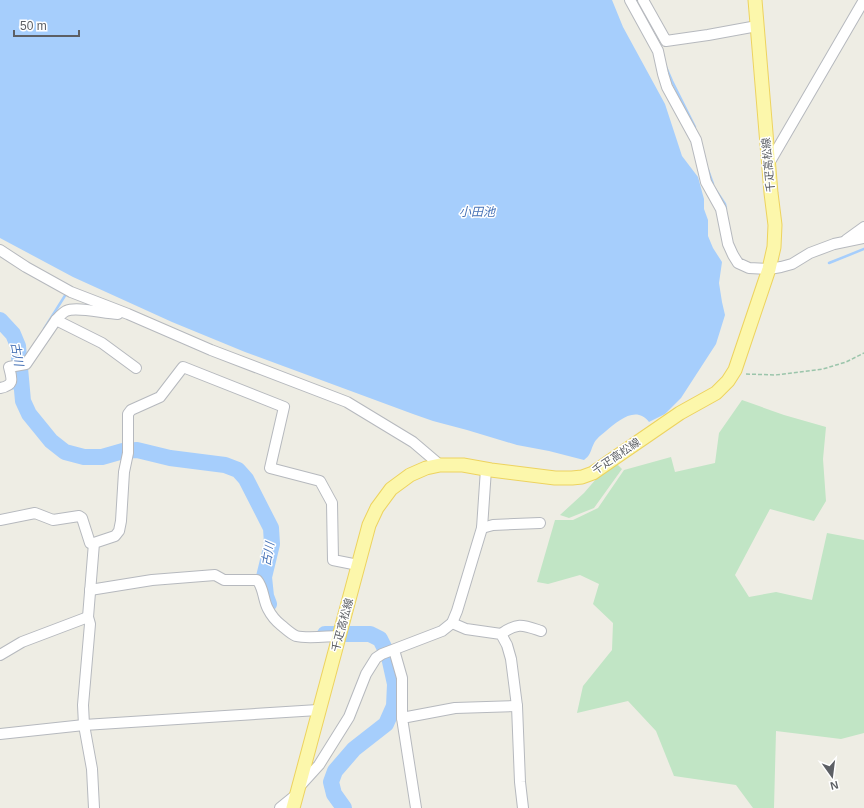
<svg xmlns="http://www.w3.org/2000/svg" width="864" height="808" font-family="Arial,'Noto Sans JP',sans-serif">
  <rect width="100%" height="100%" fill="#eeede4"/>
  <g fill="#c1e5c5">
    <polygon points="742,400 784,415 826,427 823,459 826,501 814,521 770,509 735,575 749,597 776,592 812,600 827,533 864,540 864,733 841,739 776,731 774,808 753,808 736,785 674,776 656,731 628,701 577,713 583,686 612,650 613,623 593,604 599,584 580,575 548,584 537,582 555,520 573,520 598,508 624,470 671,457 675,472 715,463 719,433"/>
    <polygon points="615,462 622,469 594,508 569,518 560,515 584,493 603,471"/>
  </g>
  <path fill="#a6cefc" d="M0,0H612L623,27L665,104L682,156L698,177L704,199V209L708,220V236L713,248L722,262L719,283L722,302L725,315L716,344L681,398L665,414L649,422C636,405 618,421 606,431C603,434 599,436 597,439C593,443 592,449 590,453C589,456 586,458 584,460L549,451L517,445L467,430L433,421L413,414L245,352L172,322L73,277L0,238Z"/>
  <g fill="none" stroke-linecap="round" stroke-linejoin="round">
    <g stroke="#a6cefc" stroke-width="2.5">
      <polyline points="666,67 672,81 695,127"/>
      <polyline points="708,170 713,184"/>
      <polyline points="715,189 725,204 726,209"/>
      <polyline points="829,263 864,249"/>
      <polyline points="44,329 66,294"/>
      <polyline points="10,389 21,386"/>
    </g>
    <g stroke="#a6cefc" stroke-width="16">
      <polyline points="0,320 13,334 18,346 23,401 29,414 51,441 65,452 84,457 102,457 123,451 137,450 170,458 225,465 238,470 246,479 271,528 272,544 264,577 266,596 269,604"/>
      <polyline points="325,634 370,634 380,639 389,657 395,684 394,706 386,724 354,749 335,771 331,782 334,794 344,808"/>
    </g>
    <defs>
      <g id="minor">
        <polyline points="630,0 658,51 663,74 667,87 696,140 706,182 721,209 728,244 733,255 738,263 749,268 769,269 781,267 792,264 810,253 834,244 864,238"/>
        <polyline points="643,0 666,41 708,35 757,26"/>
        <polyline points="768,165 864,0"/>
        <polyline points="846,240 864,227"/>
        <polyline points="0,250 26,267 71,292 128,314 211,350 347,402 413,442 440,465"/>
        <polyline points="56,320 102,343 136,368"/>
        <path d="M0,388C15,385 12,379 9,367L26,364L56,320C59,317 62,313 66,311C77,306 105,314 118,314"/>
        <polyline points="0,520 35,513 53,520 79,516 82,518 90,543 94,543"/>
        <polyline points="482,528 493,525 540,523"/>
        <path d="M90,590L152,580L215,575L224,580H257C264,588 263,600 268,609C271,615 276,621 281,625C286,629 291,634 296,636C307,639 328,636 339,636"/>
        <polyline points="452,623 466,629 501,634 507,645 511,659 517,706 520,782 523,808"/>
        <path d="M501,634C518,622 523,625 541,631"/>
        <polyline points="394,650 402,678 402,718"/>
        <polyline points="0,655 22,642 88,617"/>
        <polyline points="0,734 84,725 318,710"/>
        <polyline points="299,787 319,765 349,717 366,674 376,658 382,654 442,631 452,623 457,611 482,528 486,469"/>
        <polyline points="94,808 92,769 84,725 83,705 90,624 88,617 94,543 115,536 119,531 121,521 124,472 128,453 128,414 131,410 160,397 183,367 284,407 270,468 320,481 332,503 333,560 358,565"/>
        <polyline points="280,808 296,795"/>
        <polyline points="416,808 402,718 455,708 517,706"/>
      </g>
      <polyline id="major" points="293,808 369,525 377,508 391,489 410,475 426,468 440,465 463,465 491,470 555,478 572,478 582,477 593,473 616,457 680,413 716,393 728,381 735,370 769,269 774,247 775,225 771,193 755,0"/>
    </defs>
    <use href="#minor" stroke="#b6b9be" stroke-width="12"/>
    <use href="#major" stroke="#edd35f" stroke-width="15"/>
    <polyline stroke="#9bc5ab" stroke-width="1.5" stroke-dasharray="4 2" stroke-linecap="butt" points="746,374 775,375 823,369 846,362 864,353"/>
    <use href="#minor" stroke="#fff" stroke-width="10"/>
    <use href="#major" stroke="#fcf7ab" stroke-width="13"/>
  </g>
  <g text-anchor="middle" stroke-width="3" stroke-linejoin="round" paint-order="stroke">
    <g font-size="11" fill="#5c5f64" stroke="#fff">
      <text transform="translate(768 165) rotate(-95)" y="4">千疋高松線</text>
      <text transform="translate(616 456) rotate(-34)" y="4">千疋高松線</text>
      <text transform="translate(342 625) rotate(-75)" y="4">千疋高松線</text>
    </g>
    <g font-size="12" font-style="italic" fill="#4672b6" stroke="#fff">
      <text x="477" y="216">小田池</text>
      <text transform="translate(17 354) rotate(80)" y="4">古川</text>
      <text transform="translate(268 554) rotate(-80)" y="4">古川</text>
    </g>
  </g>
  <g transform="translate(832 776) rotate(166)" stroke="#ffffff" stroke-width="3" paint-order="stroke">
  <path d="M0-3L7 15L0 10L-7 15Z" fill="#5c5f64"/>
  <text y="-6" font-size="11" font-weight="bold" text-anchor="middle" fill="#5c5f64">N</text>
  </g>
  <path d="M14 30v6h65v-6" fill="none" stroke="#5c5f64" stroke-width="2"/>
  <text x="20" y="30" font-size="12" fill="#5c5f64" stroke="#ffffff" stroke-width="3" paint-order="stroke">50 m</text>
</svg>
